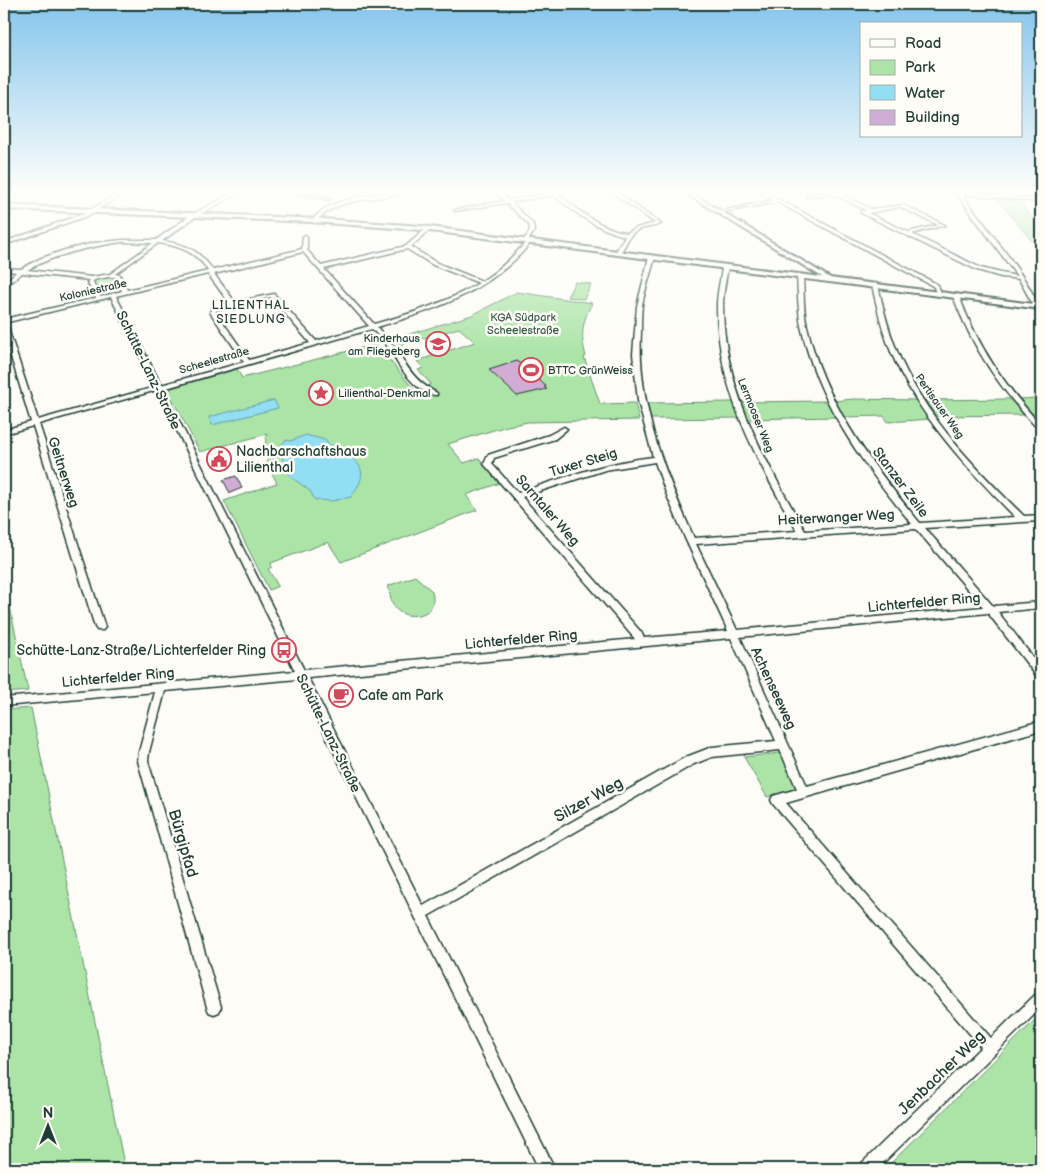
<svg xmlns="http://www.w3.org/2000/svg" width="1045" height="1173" font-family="'Balsamiq Sans',sans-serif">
  <rect width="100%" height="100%" fill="#fdfcf7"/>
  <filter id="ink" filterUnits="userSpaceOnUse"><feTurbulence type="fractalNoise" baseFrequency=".02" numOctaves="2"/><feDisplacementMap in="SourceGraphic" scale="10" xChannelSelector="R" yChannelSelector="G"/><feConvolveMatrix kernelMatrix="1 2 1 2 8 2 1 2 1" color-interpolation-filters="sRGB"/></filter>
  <g filter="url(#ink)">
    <g fill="#ace4a8" stroke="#66906e">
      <polygon points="997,199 1018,201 1041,228 1041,252"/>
      <path d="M112,276L115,277L121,289C115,295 108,296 99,294L93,283L95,280Z"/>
      <polygon points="575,282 591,284 584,299 567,297"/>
      <path d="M517,292L592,303C582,322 580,336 586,356L584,357L600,404L635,403L639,420L528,422L507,426L448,444L464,463L479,458L500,483L466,495L477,510L341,562L328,542L271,563L272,567L268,569L278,586L269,590L224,501L277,483C269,468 262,452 267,434L200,452L168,391L172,388L237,369L242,378L376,344L417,393L431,384L418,370L423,368L417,361L475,342L459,328L400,345L393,339L472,315Z"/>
      <polygon points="1041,398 1041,415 1033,415 1018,399"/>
      <polygon points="853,399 917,400 931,419 888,422 884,416 844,417 835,401"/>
      <polygon points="1009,399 1024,415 936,416 925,400"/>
      <polygon points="827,401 835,417 747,419 741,402"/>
      <polygon points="733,402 739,418 651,419 647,403"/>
      <path d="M415,576L432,591C433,596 434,602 431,607C425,618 404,618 396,609C391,603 390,594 388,586Z"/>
      <polygon points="4,580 28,691 4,693"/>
      <polygon points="31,708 125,1169 4,1169 4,710"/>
      <polygon points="780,753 784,757 796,782 793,790 767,797 744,757"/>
      <polygon points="1041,1014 1041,1169 885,1169"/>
    </g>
    <g fill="#92def3" stroke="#649ea7">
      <polygon points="274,400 278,408 212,425 209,417"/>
      <path d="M306,435L325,440L329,445L343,448L359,465C366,478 357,487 351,497L332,501L315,500L310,491L290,476L281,455V445L286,440L290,441Z"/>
    </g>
    <g fill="#d1acd5" stroke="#1f3d34">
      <polygon points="517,361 546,386 544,387 547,389 517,396 489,370"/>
      <polygon points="236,476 242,488 230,493 223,480"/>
    </g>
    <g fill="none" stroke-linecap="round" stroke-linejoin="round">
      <defs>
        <g id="minor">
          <polygon points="123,191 128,191 87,216 4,245 4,242 83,214"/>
          <path d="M236,191H242L195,217L162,241C187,244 198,250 213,270L302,249L303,236L305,235L307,236V250L321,266L406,246L427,228L429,229V230L411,247L437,263L482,281C499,270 513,257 526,242L523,241L530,231L529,225L506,203L456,211L454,210L504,201L495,191H500L508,200L554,192L570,191L558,194C580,212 599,227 627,233L636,228L655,223L610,191H615L661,224C652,228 639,226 631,235C626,241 624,250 618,255L615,253L625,236C595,228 577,214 553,195L511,202L533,224L534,231L528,241L531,242C493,290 434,311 377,327C383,335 392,342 397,351C409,370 416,382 437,393V395C422,396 406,376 398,364C395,359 394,354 390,350C385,342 378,336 372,329L163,389L304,670L635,639L484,464L488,455L549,435L564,427L567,429L566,430L555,439L494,458L492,464L518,493C562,478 606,462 653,457L638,401L633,354L637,306L649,257L652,255L655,257C651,273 645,289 642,305C641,314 641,323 641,332C637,405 665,473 694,538L797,531C757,460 716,388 717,305C717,292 721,279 722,267L725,265L728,267C726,279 723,292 723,305C723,388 765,460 805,531L912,524C863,465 817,402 801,326C798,310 798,292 797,276L800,274L803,276C804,292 803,310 807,326C824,402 871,464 920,523L1015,517C967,468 918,416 891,352C882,330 877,308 872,285L875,283L878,285C883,308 888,329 897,351C924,416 975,468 1024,516L1041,515V521L925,528L993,606L1041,602V608L998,612L1041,668V679L1038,678L988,613L740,637L807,786L1041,721V730L786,803L991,1038L1036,994L1041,992V1008L877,1169H858L861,1164L981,1047L773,804L771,800L773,796L797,789L780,750L712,757L694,764L428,916L555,1169H539L298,679L165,691L149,752L148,761L221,1007L219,1012L214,1014L209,1012L207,1007L138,761L139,752L155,692L4,706V698L295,671L157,390L39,424L105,627L103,630H97L95,627L33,426L4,434V430L31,422L4,334V323L7,325L38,420L155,387L111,297L4,323V319L96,298L87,282L89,280L22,273L4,287V283L16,272L4,270V268L21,269L39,259L65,250L94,243L122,240H156L191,215ZM122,242L153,243L110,274L92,277L27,270C57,254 89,247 122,242ZM158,243C179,246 197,252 208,271L127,290L120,275L115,274ZM407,249L433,265L479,283C446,303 410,314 374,324L324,269ZM303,252L369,326L316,341L274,294L235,302L214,274ZM208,274L230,304L212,308L210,312L244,362L161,385L116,296ZM108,277H116L122,291L100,297L93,282L94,280ZM271,297L310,343L249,360L216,312V310ZM655,462L666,493L685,538L728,631L644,638L641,632L522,497L605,470ZM916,529L983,607L737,630L696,544ZM731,638L776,741L712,747L686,757L423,906L308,678Z"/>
          <polygon points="287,191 296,191 331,199 329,200"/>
          <path d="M396,191H407C381,201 351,196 327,212C322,216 318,218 316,223L312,222C324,198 372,195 396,191Z"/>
          <polygon points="757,191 763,191 933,282 938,285 941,293 936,294 934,287 929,284 777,202 719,213 717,212 773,200"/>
          <path d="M826,191H835L871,209L903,205L945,225L912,234L981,268L1001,273L1017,276L957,194L942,191H959L1041,200V202L962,194C978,217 1041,293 1041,316L1038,314L1019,279L1001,277L977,270L861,213V211L866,210L830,193L808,197L806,196ZM900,207L938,225L908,232L868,213Z"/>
          <path d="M956,294L959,296C978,347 1004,385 1041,425V431L1039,430C1000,389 973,349 953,296Z"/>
        </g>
        <polygon id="tertiary" points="682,191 688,191 832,279 827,280"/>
        <polygon id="secondary" points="4,205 322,219 422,226 1041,305 1041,309 422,230 311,222 4,209"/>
      </defs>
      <use href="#minor" stroke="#1f3d34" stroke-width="3"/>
      <use href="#tertiary" stroke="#1f3d34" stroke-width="4"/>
      <use href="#secondary" stroke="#1f3d34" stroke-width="4"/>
      <use href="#minor" fill="#fdfcf7" fill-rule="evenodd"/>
      <use href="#tertiary" fill="#fdfcf7" fill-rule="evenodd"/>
      <use href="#secondary" fill="#fdfcf7" fill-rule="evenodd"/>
    </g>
  </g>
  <linearGradient id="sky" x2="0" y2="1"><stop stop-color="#85c5ec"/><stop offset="0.54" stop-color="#fefefb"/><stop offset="1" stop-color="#fefefb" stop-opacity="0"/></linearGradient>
  <rect width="1045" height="355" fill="url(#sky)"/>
  <defs>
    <symbol id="school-ring" viewBox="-11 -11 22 22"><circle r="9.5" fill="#fdfcf7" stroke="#d1495b" stroke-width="1.5"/><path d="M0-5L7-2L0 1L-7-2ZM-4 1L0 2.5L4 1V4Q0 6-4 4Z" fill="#d1495b"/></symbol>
    <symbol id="stadium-ring" viewBox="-11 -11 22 22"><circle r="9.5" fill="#fdfcf7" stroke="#d1495b" stroke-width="1.5"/><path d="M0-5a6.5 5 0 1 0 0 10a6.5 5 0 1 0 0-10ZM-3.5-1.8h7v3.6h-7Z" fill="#d1495b"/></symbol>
    <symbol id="sight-ring" viewBox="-11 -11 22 22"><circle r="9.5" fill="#fdfcf7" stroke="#d1495b" stroke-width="1.5"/><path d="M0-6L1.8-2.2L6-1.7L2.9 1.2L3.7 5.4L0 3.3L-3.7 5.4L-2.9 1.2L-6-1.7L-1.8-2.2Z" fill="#d1495b"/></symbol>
    <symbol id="civic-ring" viewBox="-11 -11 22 22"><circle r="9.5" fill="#fdfcf7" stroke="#d1495b" stroke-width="1.5"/><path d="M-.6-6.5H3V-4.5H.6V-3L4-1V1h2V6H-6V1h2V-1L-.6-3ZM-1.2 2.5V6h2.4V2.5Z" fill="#d1495b"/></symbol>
    <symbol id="bus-ring" viewBox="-11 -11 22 22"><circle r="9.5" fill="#fdfcf7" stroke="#d1495b" stroke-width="1.5"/><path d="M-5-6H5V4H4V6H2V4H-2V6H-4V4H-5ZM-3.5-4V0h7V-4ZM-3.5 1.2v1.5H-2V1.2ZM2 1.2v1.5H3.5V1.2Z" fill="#d1495b"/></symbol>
    <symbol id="cafe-ring" viewBox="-11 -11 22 22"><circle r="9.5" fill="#fdfcf7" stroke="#d1495b" stroke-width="1.5"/><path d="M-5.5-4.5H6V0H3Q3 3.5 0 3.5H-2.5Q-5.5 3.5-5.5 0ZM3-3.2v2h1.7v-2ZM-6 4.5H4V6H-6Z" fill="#d1495b"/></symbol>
  </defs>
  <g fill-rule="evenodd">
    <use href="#school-ring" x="424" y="330" width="28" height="28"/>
    <use href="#stadium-ring" x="517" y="356" width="28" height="28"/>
    <use href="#sight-ring" x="307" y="379" width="28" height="28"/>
    <use href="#civic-ring" x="205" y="445" width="28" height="28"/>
    <use href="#bus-ring" x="270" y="636" width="28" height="28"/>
    <use href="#cafe-ring" x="327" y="681" width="28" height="28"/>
  </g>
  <g text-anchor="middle" stroke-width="5" stroke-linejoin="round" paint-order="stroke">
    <g font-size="11" fill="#1f3d34" stroke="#fdfcf7">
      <text transform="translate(93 290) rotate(-13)" y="4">Koloniestraße</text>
      <text transform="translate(214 360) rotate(-16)" y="4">Scheelestraße</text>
      <text transform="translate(940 406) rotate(55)" y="4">Pertisauer Weg</text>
      <text transform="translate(756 415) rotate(68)" y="4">Lermooser Weg</text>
    </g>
    <g font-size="11" fill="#3b5e4b" stroke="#fdfcf7">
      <text x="523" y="321">KGA Südpark<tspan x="523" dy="13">Scheelestraße</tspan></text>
    </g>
    <g font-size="11" fill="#1f3d34" stroke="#fdfcf7" text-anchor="start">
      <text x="420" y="342" text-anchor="end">Kinderhaus<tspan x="420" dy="13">am Fliegeberg</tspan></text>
      <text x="548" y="374">BTTC GrünWeiss</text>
      <text x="338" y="397">Lilienthal-Denkmal</text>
    </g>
    <g font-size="12" letter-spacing="1" fill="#1f3d34" stroke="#fdfcf7">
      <text x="251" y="309">LILIENTHAL<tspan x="251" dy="14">SIEDLUNG</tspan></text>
    </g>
    <g font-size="14" fill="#1f3d34" stroke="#fdfcf7">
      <text transform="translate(149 370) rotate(64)" y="5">Schütte-Lanz-Straße</text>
      <text transform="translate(583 462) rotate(-17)" y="5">Tuxer Steig</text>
      <text transform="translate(64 472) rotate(72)" y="5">Geitnerweg</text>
      <text transform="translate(901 482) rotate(53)" y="5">Stanzer Zeile</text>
      <text transform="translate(548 510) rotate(49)" y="5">Sarntaler Weg</text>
      <text transform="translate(836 517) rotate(-3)" y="5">Heiterwanger Weg</text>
      <text transform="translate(924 602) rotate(-5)" y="5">Lichterfelder Ring</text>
      <text transform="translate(521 639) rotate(-5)" y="5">Lichterfelder Ring</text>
      <text transform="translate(118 677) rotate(-5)" y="5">Lichterfelder Ring</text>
      <text transform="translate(774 688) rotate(65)" y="5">Achenseeweg</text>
      <text transform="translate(329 733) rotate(64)" y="5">Schütte-Lanz-Straße</text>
    </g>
    <g font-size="14" fill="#1f3d34" stroke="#fdfcf7" text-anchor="start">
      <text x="236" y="456">Nachbarschaftshaus<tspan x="236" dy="16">Lilienthal</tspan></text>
      <text x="266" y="655" text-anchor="end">Schütte-Lanz-Straße/Lichterfelder Ring</text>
      <text x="358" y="700">Cafe am Park</text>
    </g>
    <g font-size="16" fill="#1f3d34" stroke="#fdfcf7">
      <text transform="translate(588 799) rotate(-29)" y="6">Silzer Weg</text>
      <text transform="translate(184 843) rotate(74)" y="6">Bürgipfad</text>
      <text transform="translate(941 1072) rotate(-44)" y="6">Jenbacher Weg</text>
    </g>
  </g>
  <rect width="1045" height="1173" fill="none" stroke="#fdfcf7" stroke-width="20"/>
  <rect x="10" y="10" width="1025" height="1153" fill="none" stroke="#1f3d34" stroke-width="2" filter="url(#ink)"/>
  <rect x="860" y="22" width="162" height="115" fill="#fdfcf7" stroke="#a4b0a9"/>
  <rect x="870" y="39" width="25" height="8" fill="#fdfcf7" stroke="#a4b0a9"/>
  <text x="905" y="48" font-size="15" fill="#1f3d34">Road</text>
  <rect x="870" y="60" width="25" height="15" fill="#ace4a8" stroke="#a4b0a9"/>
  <text x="905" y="72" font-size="15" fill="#1f3d34">Park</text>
  <rect x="870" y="85" width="25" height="15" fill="#92def3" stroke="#a4b0a9"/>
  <text x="905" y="98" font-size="15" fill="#1f3d34">Water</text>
  <rect x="870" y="110" width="25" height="15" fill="#d1acd5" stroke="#a4b0a9"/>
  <text x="905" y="122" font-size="15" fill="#1f3d34">Building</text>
  <g transform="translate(48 1126)" stroke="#fdfcf7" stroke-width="4" paint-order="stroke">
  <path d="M0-4L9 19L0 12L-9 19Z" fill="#1f3d34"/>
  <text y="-8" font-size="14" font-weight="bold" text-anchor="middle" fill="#1f3d34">N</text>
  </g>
</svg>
